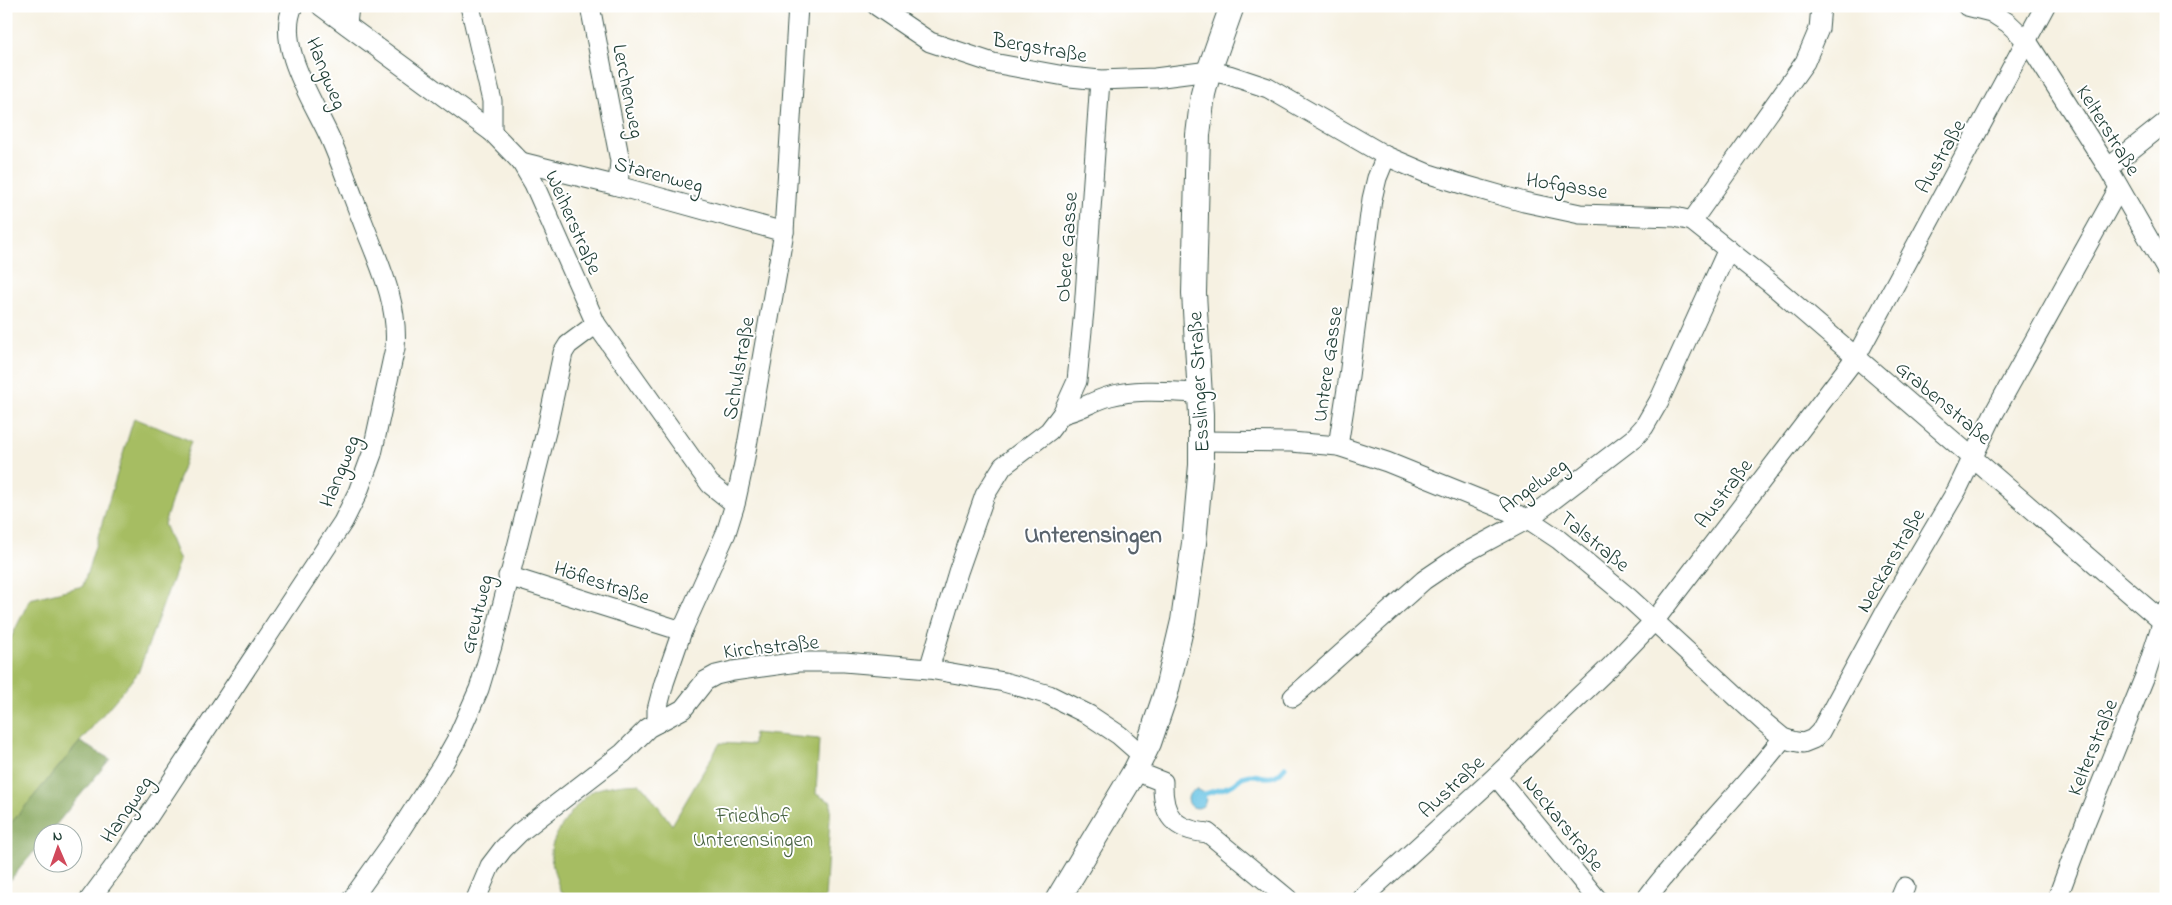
<svg xmlns="http://www.w3.org/2000/svg" width="2172" height="905" font-family="'Indie Flower',sans-serif">
  <rect width="100%" height="100%" fill="#fff"/>
  <filter id="ink" filterUnits="userSpaceOnUse"><feTurbulence type="fractalNoise" baseFrequency=".02" numOctaves="2"/><feDisplacementMap in="SourceGraphic" scale="10" xChannelSelector="R" yChannelSelector="G"/><feConvolveMatrix kernelMatrix="1 2 1 2 8 2 1 2 1" color-interpolation-filters="sRGB"/></filter>
  <filter id="wash" filterUnits="userSpaceOnUse"><feTurbulence type="fractalNoise" baseFrequency=".0096" numOctaves="4" result="noise"/><feDisplacementMap in="SourceGraphic" scale="20" xChannelSelector="R" yChannelSelector="G"/><feGaussianBlur stdDeviation="1.12" result="paint"/><feColorMatrix in="noise" values="0 0 0 0 0 0 0 0 0 0 0 0 0 0 0 0 0 1.4 0 .05"/><feComposite in="paint" operator="in"/></filter>
  <g filter="url(#wash)">
    <rect width="100%" height="100%" fill="#f6f1e2"/>
    <g fill="#a6bd62" stroke="#627d4b">
      <polygon points="134,418 191,441 164,524 179,561 138,673 6,829 6,648 30,599 83,586"/>
      <path d="M754,733L819,739L816,794L831,802L825,899H571L560,891C557,879 551,866 551,853C550,837 579,799 593,791C599,787 631,782 639,784C639,784 645,788 645,788L672,825L720,743L753,745Z"/>
    </g>
    <polygon fill="#84a458" stroke="#527046" points="80,742 110,759 50,832 42,832 42,842 6,885 6,829"/>
    <circle fill="#66c3e4" stroke="#42808c" cx="1197" cy="799" r="9"/>
    <g fill="none" stroke-linecap="round" stroke-linejoin="round">
      <path stroke="#66c3e4" stroke-width="5" d="M1205,794C1213,791 1224,789 1232,785C1237,783 1239,777 1245,776C1261,771 1269,787 1285,767"/>
    </g>
  </g>
  <g filter="url(#ink)">
    <g fill="none" stroke-linecap="round" stroke-linejoin="round">
      <defs>
        <g id="minor">
          <polyline points="321,6 492,132 521,162 534,184 596,324 710,484 735,504"/>
          <polyline points="470,6 492,101 492,132"/>
          <polyline points="590,6 620,161 618,186"/>
          <polyline points="877,6 930,42 993,63 1070,77 1100,80 1155,78 1209,71 1229,75 1268,88 1386,156 1426,173 1468,186 1524,202 1580,214 1675,217 1692,221 1770,283 2163,622"/>
          <polyline points="1967,6 1991,12 2008,23 2027,41 2108,168 2166,269"/>
          <polyline points="347,25 349,6"/>
          <polyline points="521,162 618,186 784,232"/>
          <polyline points="2108,168 2166,122"/>
          <polyline points="1692,221 1805,62 1819,29 1821,6"/>
          <path d="M1062,414C1081,410 1092,401 1110,396C1139,388 1170,392 1200,393"/>
          <polyline points="1202,441 1291,442 1338,446 1387,462 1528,519 1558,539 1628,597 1765,723 1783,738 1792,741 1803,743 1813,739 1820,732 1885,612 1957,490 1993,415 2119,188"/>
          <polyline points="1338,446 1349,376 1372,199 1377,178 1386,156"/>
          <polyline points="508,576 682,631"/>
          <polyline points="929,669 958,572 985,495 1003,466 1049,431 1062,414 1077,381 1084,310 1100,80"/>
          <polyline points="1293,697 1424,580 1461,555 1528,519 1634,438 1644,427 1659,401 1728,249"/>
          <polyline points="657,723 657,710 664,683 682,631 726,533 735,504 744,463 784,232 798,6"/>
          <path d="M1135,771L1163,782C1162,816 1174,830 1208,833L1288,899"/>
          <polyline points="1496,776 1597,899"/>
          <path d="M90,899L125,852L343,522L358,492L372,454L395,348C399,302 378,262 362,220C351,193 342,165 330,138C314,102 275,46 293,6"/>
          <polyline points="352,899 392,843 443,764 457,739 479,689 492,646 547,428 563,353 568,345 596,324"/>
          <polyline points="476,899 490,866 503,849 519,833 623,753 648,728 683,709 705,681 716,675 733,671 798,662 844,662 929,669 1004,682 1049,695 1089,715 1119,735 1143,756"/>
          <polyline points="1361,899 1496,776 1611,666 1655,620 1856,357 2045,6"/>
          <path d="M1646,899C1689,842 1740,794 1783,738"/>
          <polyline points="1900,899 1905,887"/>
          <polyline points="2057,899 2086,821 2145,676 2166,611"/>
        </g>
        <polyline id="tertiary" points="1058,899 1135,771 1149,743 1166,693 1183,621 1194,543 1201,465 1201,414 1194,293 1198,135 1203,94 1209,71 1232,6"/>
      </defs>
      <use href="#minor" stroke="#3f584e" stroke-width="21"/>
      <use href="#tertiary" stroke="#3f584e" stroke-width="26"/>
      <use href="#minor" stroke="#fff" stroke-width="19"/>
      <use href="#tertiary" stroke="#fff" stroke-width="24"/>
    </g>
  </g>
  <g text-anchor="middle" stroke-width="4" stroke-linejoin="round" paint-order="stroke">
    <g font-size="21" fill="#1f3d34" stroke="#fff">
      <text transform="translate(1040 47) rotate(10)" y="7">Bergstraße</text>
      <text transform="translate(327 73) rotate(68)" y="7">Hangweg</text>
      <text transform="translate(629 91) rotate(79)" y="7">Lerchenweg</text>
      <text transform="translate(2109 130) rotate(58)" y="7">Kelterstraße</text>
      <text transform="translate(1940 156) rotate(-61)" y="7">Austraße</text>
      <text transform="translate(659 174) rotate(15)" y="7">Starenweg</text>
      <text transform="translate(1567 185) rotate(9)" y="7">Hofgasse</text>
      <text transform="translate(574 222) rotate(66)" y="7">Weiherstraße</text>
      <text transform="translate(1066 247) rotate(-86)" y="7">Obere Gasse</text>
      <text transform="translate(1327 364) rotate(-82)" y="7">Untere Gasse</text>
      <text transform="translate(738 368) rotate(-80)" y="7">Schulstraße</text>
      <text transform="translate(1198 382) rotate(-93)" y="7">Esslinger Straße</text>
      <text transform="translate(1944 402) rotate(40)" y="7">Grabenstraße</text>
      <text transform="translate(339 471) rotate(-68)" y="7">Hangweg</text>
      <text transform="translate(1533 485) rotate(-36)" y="7">Angelweg</text>
      <text transform="translate(1723 493) rotate(-53)" y="7">Austraße</text>
      <text transform="translate(1595 541) rotate(39)" y="7">Talstraße</text>
      <text transform="translate(1890 560) rotate(-60)" y="7">Neckarstraße</text>
      <text transform="translate(602 582) rotate(18)" y="7">Höflestraße</text>
      <text transform="translate(476 614) rotate(-76)" y="7">Greutweg</text>
      <text transform="translate(771 646) rotate(-6)" y="7">Kirchstraße</text>
      <text transform="translate(2092 747) rotate(-68)" y="7">Kelterstraße</text>
      <text transform="translate(1451 786) rotate(-43)" y="7">Austraße</text>
      <text transform="translate(126 809) rotate(-56)" y="7">Hangweg</text>
      <text transform="translate(1564 823) rotate(51)" y="7">Neckarstraße</text>
    </g>
    <g font-size="21" fill="#486342" stroke="#fff">
      <text x="753" y="822">Friedhof<tspan x="753" dy="24">Unterensingen</tspan></text>
    </g>
    <g font-size="24" font-weight="bold" fill="#5a646d" stroke="#fff">
      <text x="1093" y="542">Unterensingen</text>
    </g>
  </g>
  <rect width="2172" height="905" fill="none" stroke="#fff" stroke-width="25"/>
  <g transform="translate(58 848) rotate(358)"><circle r="24" fill="#ffffff" stroke="#a5b1ae"/>
  <path d="M0-4L9 19L0 12L-9 19Z" fill="#d1495b"/>
  <text y="-8" font-size="14" font-weight="bold" text-anchor="middle" fill="#1f3d34">N</text>
  </g>
</svg>
